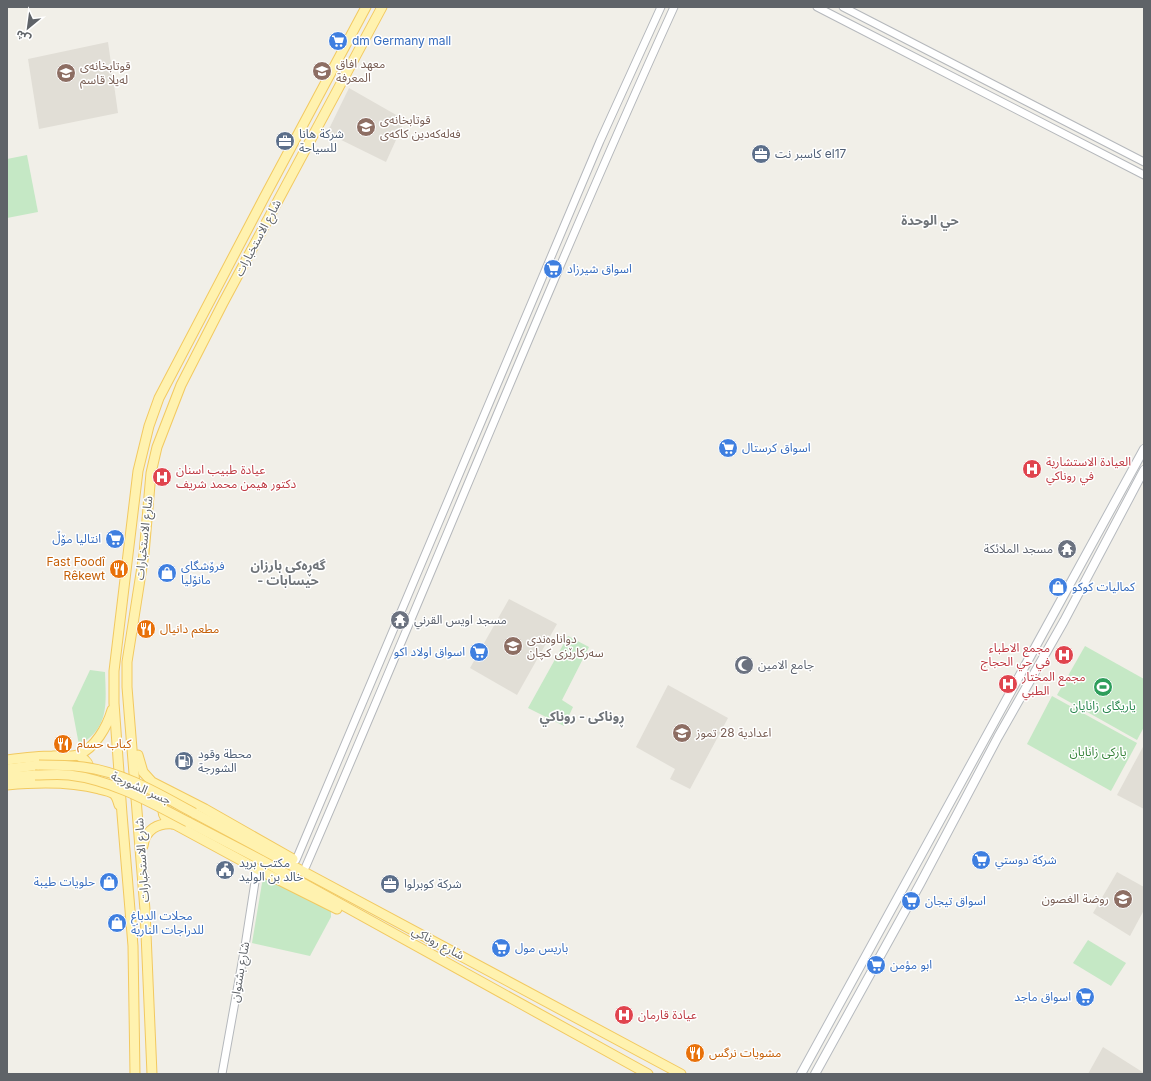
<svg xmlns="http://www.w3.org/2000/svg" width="1151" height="1081" font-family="Inter,'Noto Sans Arabic',sans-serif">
  <rect width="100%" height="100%" fill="#f1efe8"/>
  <g fill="#e1ded6">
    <polygon points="108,42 118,113 39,129 28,59"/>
    <polygon points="349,88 405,120 386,162 327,133"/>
    <polygon points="509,599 557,624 517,695 470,668"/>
    <polygon points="668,685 728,718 690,789 670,779 675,769 636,747"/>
    <polygon points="1144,745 1144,809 1117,795"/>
    <polygon points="1117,872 1144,887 1144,910 1130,936 1093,913"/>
    <polygon points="1103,1047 1144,1073 1144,1074 1088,1074"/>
  </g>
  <g fill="#c5e8c5">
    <polygon points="27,155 38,212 7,218 7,159"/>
    <polygon points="568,636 589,647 562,700 573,707 564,726 528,708"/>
    <polygon points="1085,646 1144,679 1144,727 1137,740 1057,695"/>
    <path d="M90,670L105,672C106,703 110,728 79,745L72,708Z"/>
    <polygon points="1052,696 1137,743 1111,791 1027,744"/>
    <polygon points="265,879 268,879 331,911 331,917 310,956 252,943 262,883"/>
    <polygon points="1088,940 1126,963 1111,986 1073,963"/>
  </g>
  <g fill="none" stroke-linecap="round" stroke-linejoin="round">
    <defs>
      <g id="tertiary">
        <polyline points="817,7 1144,175"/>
        <polyline points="843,7 1144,162"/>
        <polyline points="296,860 600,141 661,7"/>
        <path d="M306,866C430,580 545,291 674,7"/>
        <polyline points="222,1074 245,946 257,869"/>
      </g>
      <g id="secondary">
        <polyline points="801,1074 1144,449"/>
        <polyline points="815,1074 920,884 998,737 1064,621 1144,470"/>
      </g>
      <g id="primary">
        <path d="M77,755C86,759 91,764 89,775"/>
        <polyline points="138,755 143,772 152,782 205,809 293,859"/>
        <path d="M7,760C22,758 37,756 53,756C60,755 71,757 78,755C95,748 107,727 112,710"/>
        <polyline points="7,769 39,765"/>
        <polyline points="7,777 35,775"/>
        <path d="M7,785C38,782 69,781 99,789C104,790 110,791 114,794C117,797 118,801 119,805"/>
        <path d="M171,793C159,802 160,818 173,824"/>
        <polyline points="194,813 681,1074"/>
        <polyline points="188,822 261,860 648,1074"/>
        <path d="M143,846C145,830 158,822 174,824L257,869L337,909"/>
        <polyline points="135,1074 133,946 122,814 114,703 114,671 138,471 149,426 159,398 266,194 366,7"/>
        <polyline points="152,1074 145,910 127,687 127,662 144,554 151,473 157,447 181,385 223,303 382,7"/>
      </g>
    </defs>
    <use href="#tertiary" stroke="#b5b8bc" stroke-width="9"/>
    <use href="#secondary" stroke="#b6babf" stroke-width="10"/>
    <use href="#primary" stroke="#f2c960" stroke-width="11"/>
    <use href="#tertiary" stroke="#fff" stroke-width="7"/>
    <use href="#secondary" stroke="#fff" stroke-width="8"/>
    <use href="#primary" stroke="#fff2af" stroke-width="9"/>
    <defs>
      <g id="primary-bridge">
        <path d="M39,765C54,765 68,765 83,767C123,772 159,794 194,813"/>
        <path d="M35,775C46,775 58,774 69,775C112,780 150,802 188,822"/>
      </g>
    </defs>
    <use href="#primary-bridge" stroke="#f2c960" stroke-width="11" stroke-linecap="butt"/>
    <use href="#primary-bridge" stroke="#fff2af" stroke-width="9"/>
  </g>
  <defs>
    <symbol id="supermarket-disc" viewBox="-11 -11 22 22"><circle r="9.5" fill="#3f7fe0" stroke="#fff"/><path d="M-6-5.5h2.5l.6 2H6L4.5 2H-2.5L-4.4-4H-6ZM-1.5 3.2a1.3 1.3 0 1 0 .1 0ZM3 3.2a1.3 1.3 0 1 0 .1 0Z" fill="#fff"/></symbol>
    <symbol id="school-disc" viewBox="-11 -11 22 22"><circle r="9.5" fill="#8d6e63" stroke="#fff"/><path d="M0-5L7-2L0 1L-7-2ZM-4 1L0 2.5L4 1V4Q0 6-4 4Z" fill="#fff"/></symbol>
    <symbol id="office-disc" viewBox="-11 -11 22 22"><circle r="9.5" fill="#5c6f8a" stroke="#fff"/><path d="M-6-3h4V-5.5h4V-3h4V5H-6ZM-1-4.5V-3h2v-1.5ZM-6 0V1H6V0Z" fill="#fff"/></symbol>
    <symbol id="hospital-disc" viewBox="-11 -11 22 22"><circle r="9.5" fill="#e0444e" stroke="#fff"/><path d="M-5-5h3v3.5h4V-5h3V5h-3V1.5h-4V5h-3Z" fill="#fff"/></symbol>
    <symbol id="temple-disc" viewBox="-11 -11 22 22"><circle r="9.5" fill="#6b7280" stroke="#fff"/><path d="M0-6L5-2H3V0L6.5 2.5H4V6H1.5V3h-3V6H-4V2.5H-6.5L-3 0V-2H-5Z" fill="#fff"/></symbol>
    <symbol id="restaurant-disc" viewBox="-11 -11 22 22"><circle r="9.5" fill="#e8710a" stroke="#fff"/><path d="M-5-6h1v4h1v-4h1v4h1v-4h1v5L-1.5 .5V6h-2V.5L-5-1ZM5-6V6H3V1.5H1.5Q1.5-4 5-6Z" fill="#fff"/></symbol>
    <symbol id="shop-disc" viewBox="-11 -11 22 22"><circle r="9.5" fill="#3f7fe0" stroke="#fff"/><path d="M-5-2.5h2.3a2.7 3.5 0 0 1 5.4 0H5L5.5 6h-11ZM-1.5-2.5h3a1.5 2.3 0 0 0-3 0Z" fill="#fff"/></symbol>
    <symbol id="mosque-disc" viewBox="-11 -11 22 22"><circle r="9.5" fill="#6b7280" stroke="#fff"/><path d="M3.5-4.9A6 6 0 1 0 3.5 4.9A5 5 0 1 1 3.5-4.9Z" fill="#fff"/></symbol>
    <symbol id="stadium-disc" viewBox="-11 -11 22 22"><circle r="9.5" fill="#2e9e5b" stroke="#fff"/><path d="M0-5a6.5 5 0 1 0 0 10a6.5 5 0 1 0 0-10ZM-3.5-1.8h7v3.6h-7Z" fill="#fff"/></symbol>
    <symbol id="fuel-disc" viewBox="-11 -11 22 22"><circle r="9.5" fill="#5c6f8a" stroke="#fff"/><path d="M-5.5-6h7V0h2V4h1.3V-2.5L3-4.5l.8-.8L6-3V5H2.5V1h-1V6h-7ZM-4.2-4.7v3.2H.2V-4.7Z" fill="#fff"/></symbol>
    <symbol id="civic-disc" viewBox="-11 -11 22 22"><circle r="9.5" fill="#5c6f8a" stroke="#fff"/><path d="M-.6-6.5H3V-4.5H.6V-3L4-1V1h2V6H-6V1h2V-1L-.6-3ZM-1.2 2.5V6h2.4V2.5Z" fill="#fff"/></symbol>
  </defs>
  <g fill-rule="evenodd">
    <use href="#supermarket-disc" x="327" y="30" width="22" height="22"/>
    <use href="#school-disc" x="311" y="60" width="22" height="22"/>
    <use href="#school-disc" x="55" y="62" width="22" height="22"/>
    <use href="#school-disc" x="355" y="116" width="22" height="22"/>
    <use href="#office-disc" x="274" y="130" width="22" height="22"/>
    <use href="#office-disc" x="750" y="143" width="22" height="22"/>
    <use href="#supermarket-disc" x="542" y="258" width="22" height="22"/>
    <use href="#supermarket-disc" x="717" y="437" width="22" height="22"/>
    <use href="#hospital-disc" x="1021" y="458" width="22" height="22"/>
    <use href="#hospital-disc" x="151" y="466" width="22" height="22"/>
    <use href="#supermarket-disc" x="104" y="528" width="22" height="22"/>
    <use href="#temple-disc" x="1056" y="538" width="22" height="22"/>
    <use href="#restaurant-disc" x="108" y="558" width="22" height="22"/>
    <use href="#shop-disc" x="156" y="562" width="22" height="22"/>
    <use href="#shop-disc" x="1047" y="576" width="22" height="22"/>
    <use href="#temple-disc" x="389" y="609" width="22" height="22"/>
    <use href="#restaurant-disc" x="135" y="618" width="22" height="22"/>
    <use href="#school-disc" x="502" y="635" width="22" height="22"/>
    <use href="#supermarket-disc" x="468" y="641" width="22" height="22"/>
    <use href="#hospital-disc" x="1053" y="644" width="22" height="22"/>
    <use href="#mosque-disc" x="733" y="654" width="22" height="22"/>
    <use href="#hospital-disc" x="997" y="673" width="22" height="22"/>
    <use href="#stadium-disc" x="1092" y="676" width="22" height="22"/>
    <use href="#school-disc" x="671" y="722" width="22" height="22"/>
    <use href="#restaurant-disc" x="52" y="733" width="22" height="22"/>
    <use href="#fuel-disc" x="173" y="750" width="22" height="22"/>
    <use href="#supermarket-disc" x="970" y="849" width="22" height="22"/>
    <use href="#civic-disc" x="214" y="859" width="22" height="22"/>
    <use href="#shop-disc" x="98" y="871" width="22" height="22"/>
    <use href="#office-disc" x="379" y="873" width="22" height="22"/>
    <use href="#school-disc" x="1112" y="888" width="22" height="22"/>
    <use href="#supermarket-disc" x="900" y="890" width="22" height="22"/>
    <use href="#shop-disc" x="106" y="912" width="22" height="22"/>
    <use href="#supermarket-disc" x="490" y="937" width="22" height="22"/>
    <use href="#supermarket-disc" x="865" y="954" width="22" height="22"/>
    <use href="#supermarket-disc" x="1074" y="986" width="22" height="22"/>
    <use href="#hospital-disc" x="613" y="1004" width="22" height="22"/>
    <use href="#restaurant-disc" x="684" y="1042" width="22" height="22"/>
  </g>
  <g text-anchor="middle" stroke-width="3" stroke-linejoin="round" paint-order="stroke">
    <g font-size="12" fill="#366cbe" stroke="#fff" text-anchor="start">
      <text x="352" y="45">dm Germany mall</text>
      <text x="567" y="273">اسواق شيرزاد</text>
      <text x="742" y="452">اسواق كرستال</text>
      <text x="101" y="543" text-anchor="end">انتالیا مۆڵ</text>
      <text x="181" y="570">فرۆشگای<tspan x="181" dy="14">مانۆلیا</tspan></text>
      <text x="1072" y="591">كماليات كوكو</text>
      <text x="465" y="656" text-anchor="end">اسواق اولاد اكو</text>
      <text x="995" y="864">شركة دوستي</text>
      <text x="95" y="886" text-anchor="end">حلويات طيبة</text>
      <text x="925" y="905">اسواق تيجان</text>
      <text x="131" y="920">محلات الدباغ<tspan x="131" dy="14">للدراجات النارية</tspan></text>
      <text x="515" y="952">باريس مول</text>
      <text x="890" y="969">ابو مؤمن</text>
      <text x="1071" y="1001" text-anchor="end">اسواق ماجد</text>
    </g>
    <g font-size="12" fill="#785e54" stroke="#fff" text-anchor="start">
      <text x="336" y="68">معهد افاق<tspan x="336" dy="14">المعرفة</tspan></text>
      <text x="80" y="70">قوتابخانەی<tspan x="80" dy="14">لەیلا قاسم</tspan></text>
      <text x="380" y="124">قوتابخانەی<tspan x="380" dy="14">فەلەکەدین کاکەی</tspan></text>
      <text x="527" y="643">دواناوەندى<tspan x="527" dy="14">سەركارێزى كچان</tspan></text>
      <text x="696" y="737">اعدادية 28 تموز</text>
      <text x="1109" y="903" text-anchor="end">روضة الغصون</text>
    </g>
    <g font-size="12" fill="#4e5e75" stroke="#fff" text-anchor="start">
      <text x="299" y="138">شركة هانا<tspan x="299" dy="14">للسياحة</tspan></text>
      <text x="775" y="158">كاسبر نت el17</text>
      <text x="198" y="758">محطة وقود<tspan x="198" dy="14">الشورجة</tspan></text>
      <text x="239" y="867">مكتب بريد<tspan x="239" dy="14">خالد بن الوليد</tspan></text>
      <text x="404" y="888">شركة كوبرلوا</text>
    </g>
    <g font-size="12" fill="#5f6368" stroke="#fff">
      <text transform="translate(258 238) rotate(-62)" y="4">شارع الاستخبارات</text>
      <text transform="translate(144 538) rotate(-84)" y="4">شارع الاستخبارات</text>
      <text transform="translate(141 788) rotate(24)" y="4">جسر الشورجة</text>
      <text transform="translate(142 860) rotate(-94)" y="4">شارع الاستخبارات</text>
      <text transform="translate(438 943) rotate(28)" y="4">شارع روناكي</text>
      <text transform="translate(240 972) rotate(-80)" y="4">شارع بشتوان</text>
    </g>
    <g font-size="12" fill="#be3a42" stroke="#fff" text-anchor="start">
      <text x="1046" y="466">العيادة الاستشارية<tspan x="1046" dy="14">في روناكي</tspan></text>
      <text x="176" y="474">عيادة طبيب اسنان<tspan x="176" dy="14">دكتور هيمن محمد شريف</tspan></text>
      <text x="1050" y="652" text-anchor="end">مجمع الاطباء<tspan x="1050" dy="14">في حي الحجاج</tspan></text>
      <text x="1022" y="681">مجمع المختار<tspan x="1022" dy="14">الطبي</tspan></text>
      <text x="638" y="1019">عيادة قارمان</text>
    </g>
    <g font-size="12" fill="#5b616d" stroke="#fff" text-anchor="start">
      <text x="1053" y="553" text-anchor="end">مسجد الملائكة</text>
      <text x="414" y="624">مسجد اويس القرني</text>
      <text x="758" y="669">جامع الامين</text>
    </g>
    <g font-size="12" fill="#c56008" stroke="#fff" text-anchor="start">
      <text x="105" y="566" text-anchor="end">Fast Foodî<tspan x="105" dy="14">Rêkewt</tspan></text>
      <text x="160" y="633">مطعم دانيال</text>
      <text x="77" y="748">كباب حسام</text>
      <text x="709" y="1057">مشويات نرگس</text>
    </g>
    <g font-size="12" fill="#27864d" stroke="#fff">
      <text x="1103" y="710">یاریگای زانایان</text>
    </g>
    <g font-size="12" fill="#348238" stroke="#fff">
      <text x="1098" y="756">پارکی زانایان</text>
    </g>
    <g font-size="13" font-weight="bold" fill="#70757a" stroke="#fff">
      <text x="930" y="225">حي الوحدة</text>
      <text x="288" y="570">گەڕەکی بارزان<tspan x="288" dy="15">- حیسابات</tspan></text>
      <text x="582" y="721">ڕوناکی - روناكي</text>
    </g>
  </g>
  <rect width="1151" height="1081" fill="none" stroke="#5f6368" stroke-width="16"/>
  <g transform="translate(28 28) rotate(209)" stroke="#ffffff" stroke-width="3" paint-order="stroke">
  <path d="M0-3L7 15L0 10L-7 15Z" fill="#5f6368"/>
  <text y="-6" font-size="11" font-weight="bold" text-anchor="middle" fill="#5f6368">ش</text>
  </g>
</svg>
